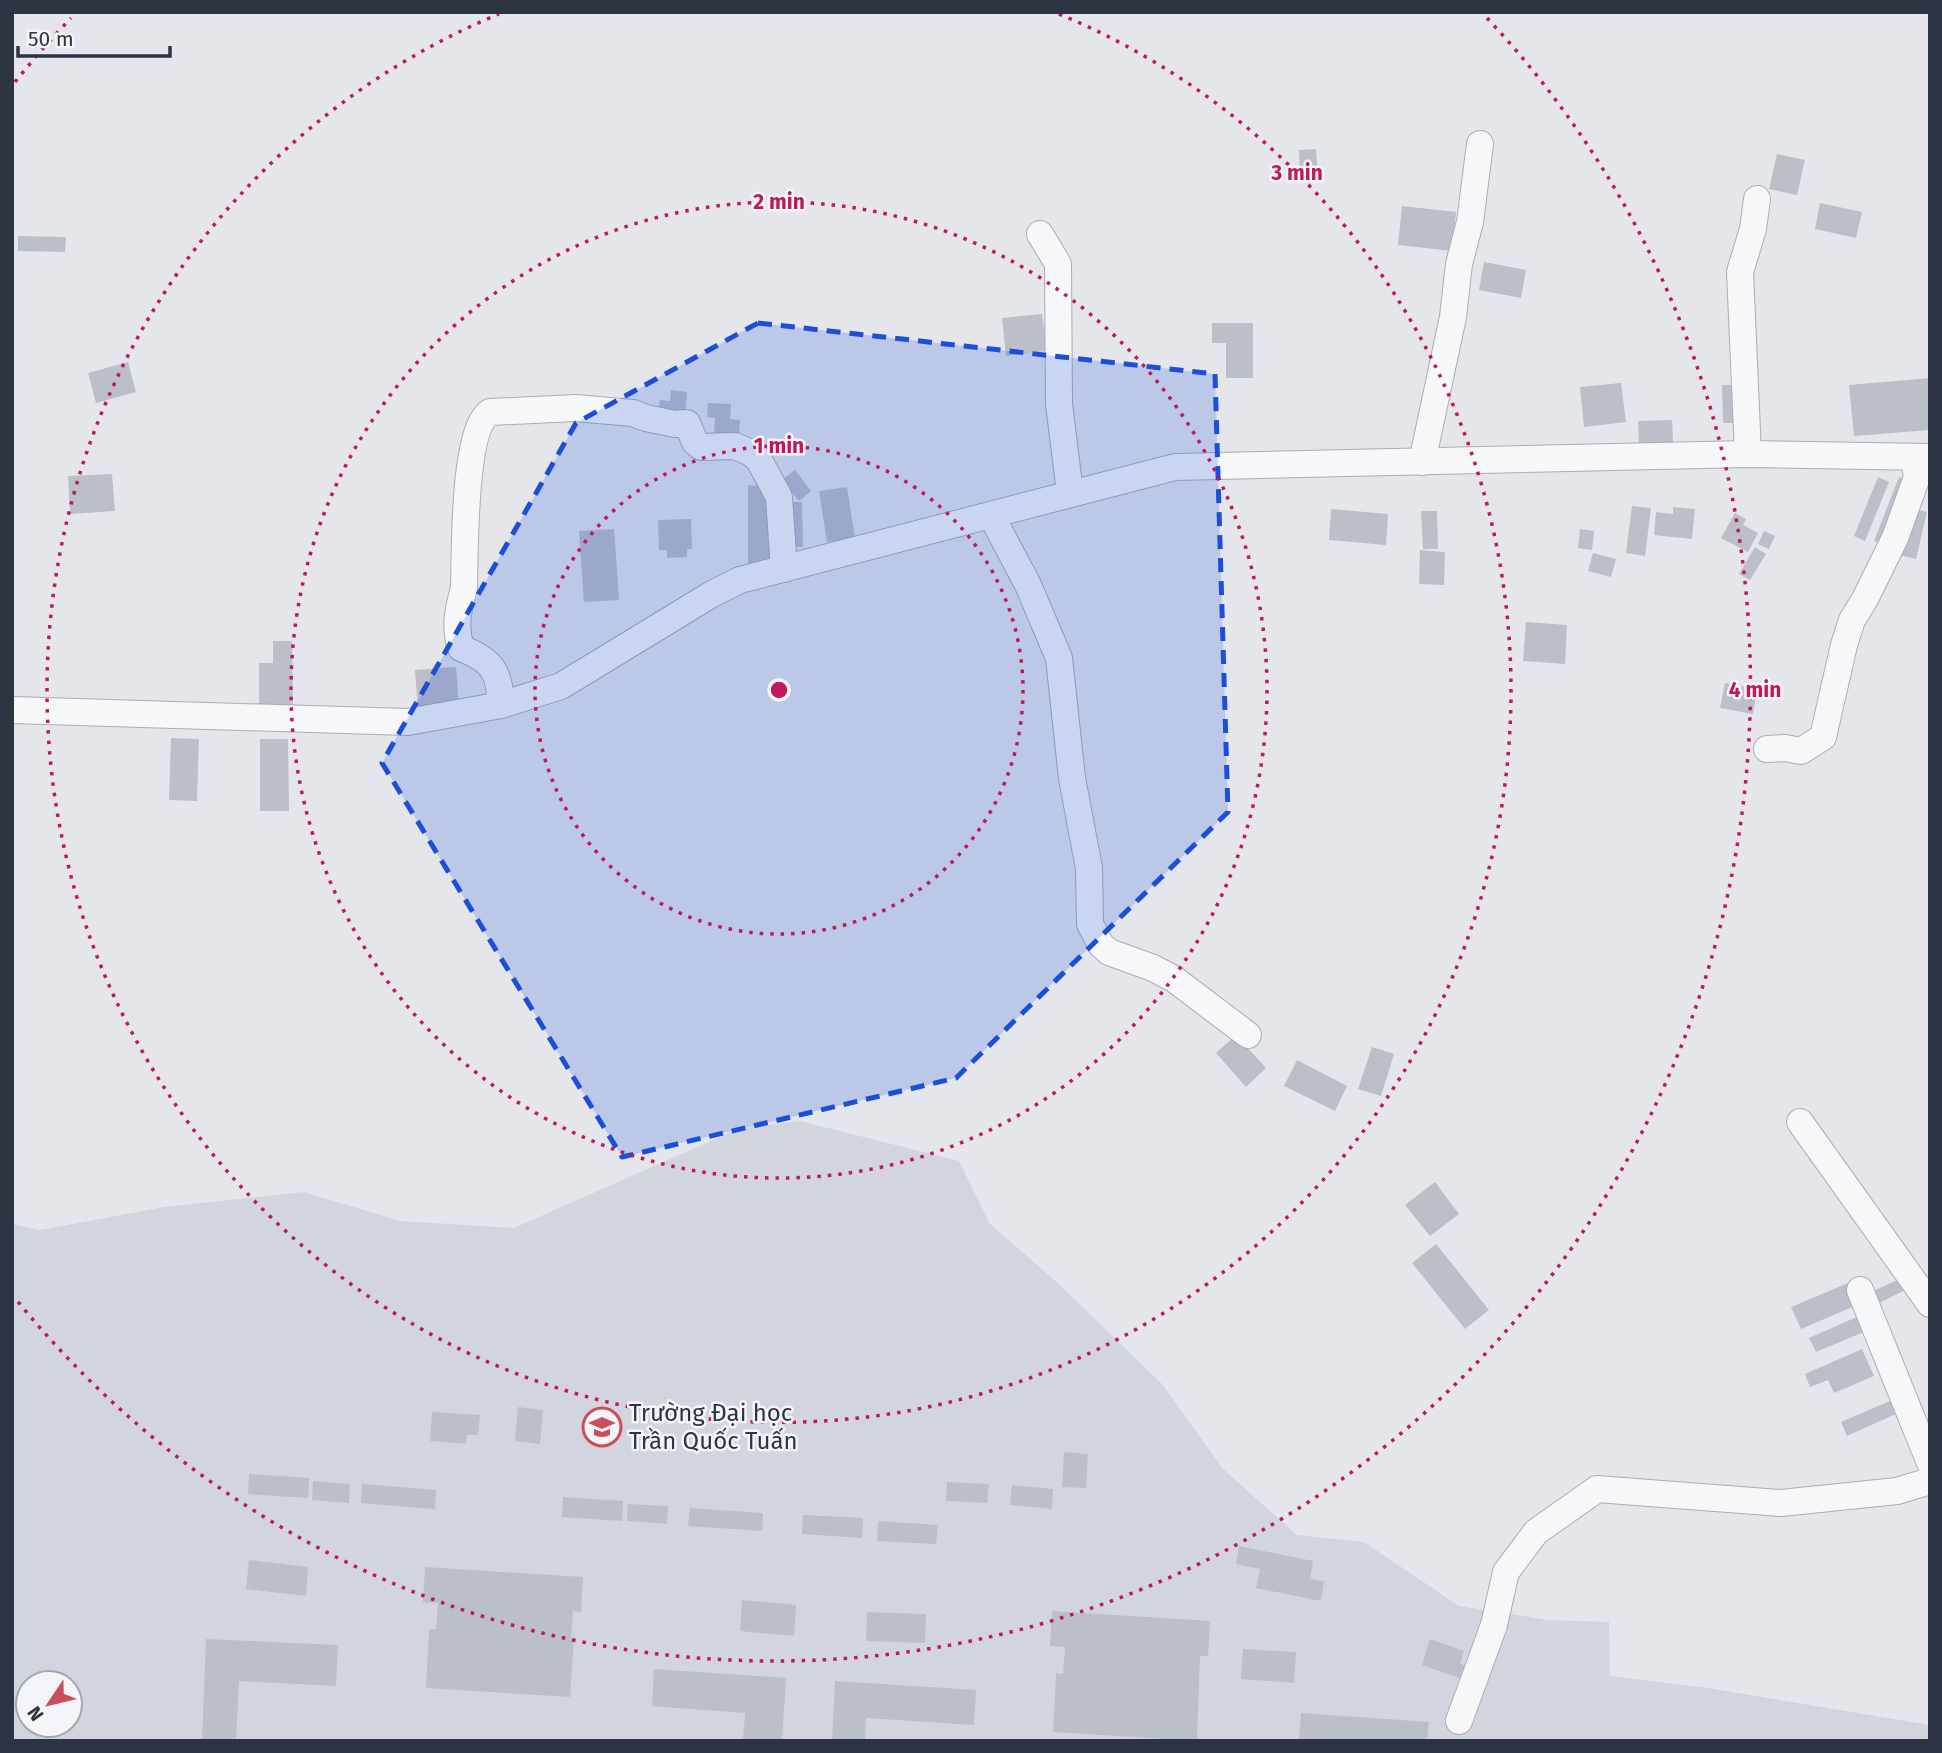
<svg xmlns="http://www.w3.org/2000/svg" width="1942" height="1753" font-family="'Fira Sans',sans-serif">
  <rect width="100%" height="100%" fill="#e4e6eb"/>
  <path fill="#d2d5dd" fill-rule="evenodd" d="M800,1121L959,1161L990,1224L1060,1285L1162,1384L1223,1469L1297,1535L1364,1542L1459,1606L1548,1620L1609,1622L1610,1676L1708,1688L1930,1725V1741H12V1224L40,1230L164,1207L304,1192L400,1221L514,1228L738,1129ZM28,1683H70V1725H28Z"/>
  <g fill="#bbbfc8">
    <polygon points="1316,149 1318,176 1300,177 1299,150"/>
    <polygon points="1777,154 1805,160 1797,195 1769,189"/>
    <polygon points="1820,203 1862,212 1856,238 1815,229"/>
    <polygon points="1402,206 1456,212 1452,251 1398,245"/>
    <polygon points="18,236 66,237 65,252 18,251"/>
    <polygon points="1484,262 1526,270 1521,298 1479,290"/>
    <polygon points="1042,314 1047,351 1006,356 1002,318"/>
    <polygon points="1212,323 1253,323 1253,378 1226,378 1226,343 1212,343"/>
    <polygon points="128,362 136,392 96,403 88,373"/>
    <polygon points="1930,378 1930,430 1854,436 1849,385"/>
    <polygon points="1621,383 1626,422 1584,427 1580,387"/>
    <polygon points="1722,385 1737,385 1738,423 1723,423"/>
    <polygon points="671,390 687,392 685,417 658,414 660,400 670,401"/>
    <polygon points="708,403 731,404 730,419 740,420 739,437 714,435 715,418 707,417"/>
    <polygon points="1672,420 1673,442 1639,444 1638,421"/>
    <polygon points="795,470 811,491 799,501 782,480"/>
    <polygon points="112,474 115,511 70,514 68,476"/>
    <polygon points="1878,477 1889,482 1865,541 1854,536"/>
    <polygon points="1899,477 1912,482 1887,546 1874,541"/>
    <polygon points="748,485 770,487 776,560 748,570"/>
    <polygon points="847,487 855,538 827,542 819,491"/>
    <polygon points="786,502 802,502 803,547 787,547"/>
    <polygon points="1632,506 1651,508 1645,556 1626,553"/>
    <polygon points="1673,507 1695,509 1692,539 1654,535 1656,512 1673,514"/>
    <polygon points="1910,508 1927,512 1916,559 1899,555"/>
    <polygon points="1331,509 1388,514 1386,545 1329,540"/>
    <polygon points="1421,511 1437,511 1438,549 1423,549"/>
    <polygon points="1735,513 1746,519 1743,525 1758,533 1748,552 1721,538"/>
    <polygon points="691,519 692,549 687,549 687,557 667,558 667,550 659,550 658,520"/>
    <polygon points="614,529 619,600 584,602 579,531"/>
    <polygon points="1580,529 1594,531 1592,550 1578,548"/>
    <polygon points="1764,531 1775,536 1769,549 1758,544"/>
    <polygon points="1755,547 1766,554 1750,580 1739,574"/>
    <polygon points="1420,550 1445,552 1444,585 1419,584"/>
    <polygon points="1593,553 1616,559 1611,577 1588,571"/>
    <polygon points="1526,622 1567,625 1565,664 1523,661"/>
    <polygon points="273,641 292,641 293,713 259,713 259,663 273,663"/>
    <polygon points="456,667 459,707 418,711 415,670"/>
    <polygon points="1725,683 1757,689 1753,714 1720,708"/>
    <polygon points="171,738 199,739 197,801 169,800"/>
    <polygon points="260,739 288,739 289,811 260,811"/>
    <polygon points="1236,1035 1266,1068 1246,1087 1216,1053"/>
    <polygon points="1372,1047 1394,1054 1381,1096 1358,1089"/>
    <polygon points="1297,1060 1347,1086 1335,1111 1284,1086"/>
    <polygon points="1435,1182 1459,1214 1430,1236 1405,1205"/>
    <polygon points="1436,1244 1489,1310 1465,1329 1412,1263"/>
    <polygon points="1904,1277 1909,1288 1875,1305 1869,1293"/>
    <polygon points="1848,1283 1857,1305 1801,1329 1791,1307"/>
    <polygon points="1859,1316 1866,1331 1816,1352 1809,1338"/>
    <polygon points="1862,1349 1874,1376 1834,1393 1828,1380 1810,1387 1805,1374"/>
    <polygon points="1892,1400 1898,1413 1847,1436 1841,1422"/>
    <polygon points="518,1407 543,1410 540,1444 515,1441"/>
    <polygon points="432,1412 480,1415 478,1435 467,1435 466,1444 430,1441"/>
    <polygon points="1064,1452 1088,1454 1086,1488 1062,1487"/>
    <polygon points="249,1474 309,1478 308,1498 248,1494"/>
    <polygon points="313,1481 350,1484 349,1503 312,1500"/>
    <polygon points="947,1482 989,1484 987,1503 946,1501"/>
    <polygon points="362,1484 436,1490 435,1509 361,1503"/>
    <polygon points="1012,1485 1053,1489 1052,1509 1010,1505"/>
    <polygon points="563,1497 623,1501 622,1521 562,1517"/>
    <polygon points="628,1504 668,1506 667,1524 627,1521"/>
    <polygon points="690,1508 763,1513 762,1531 688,1526"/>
    <polygon points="803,1515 863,1518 862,1538 802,1534"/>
    <polygon points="878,1521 938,1525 936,1544 877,1541"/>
    <polygon points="1239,1546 1313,1561 1310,1579 1324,1581 1321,1601 1256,1588 1260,1569 1236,1564"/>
    <polygon points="249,1560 308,1567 306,1596 246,1589"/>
    <polygon points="425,1567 583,1577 581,1612 573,1611 571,1638 574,1638 570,1697 426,1688 429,1629 436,1629 438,1603 423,1602"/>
    <polygon points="742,1600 796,1605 794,1636 740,1631"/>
    <polygon points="1052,1611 1210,1621 1208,1656 1200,1656 1197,1741 1053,1732 1056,1673 1063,1674 1065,1647 1050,1646"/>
    <polygon points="867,1612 926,1614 925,1643 866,1641"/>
    <polygon points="206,1639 338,1645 336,1686 239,1681 236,1741 202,1741"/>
    <polygon points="1430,1639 1464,1651 1460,1664 1472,1668 1468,1681 1422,1665"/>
    <polygon points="1243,1649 1296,1652 1294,1683 1241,1679"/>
    <polygon points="654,1669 786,1678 782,1741 743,1741 745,1713 652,1706"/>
    <polygon points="835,1681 976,1690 974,1725 866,1718 865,1741 832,1741"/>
    <polygon points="1301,1713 1429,1722 1427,1741 1299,1741"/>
  </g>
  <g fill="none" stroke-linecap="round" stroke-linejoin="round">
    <defs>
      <g id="minor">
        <polyline points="1040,234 1058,264 1059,404 1070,493"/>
        <polyline points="1748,454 1740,272 1753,229 1757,199"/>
        <polyline points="1422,462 1453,317 1459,264 1470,222 1480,144"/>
        <polyline points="991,515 1028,585 1059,658 1072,778 1089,868 1090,924 1101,945 1109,952 1153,968 1174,979 1248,1035"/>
        <path d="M501,705C499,672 494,661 461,648C454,627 458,609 464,588C465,553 463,429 490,412L575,408L633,413L646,418L675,424L687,423L695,442L701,447L735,446L751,453L759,460L779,497L784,569"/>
        <polyline points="12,710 408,722 501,705 561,686 712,594 740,580 1175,467 1748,454 1930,457"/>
        <polyline points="1767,749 1785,748 1801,751 1823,737 1844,645 1852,620 1865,599 1895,538 1917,477 1914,457"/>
        <polyline points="1800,1122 1930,1304"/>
        <polyline points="1860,1290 1930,1463"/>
        <polyline points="1459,1721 1494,1625 1506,1572 1536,1532 1597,1489 1781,1503 1897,1491 1930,1481"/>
      </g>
    </defs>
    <use href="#minor" stroke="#a9adb5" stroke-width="28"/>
    <use href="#minor" stroke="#f6f7f9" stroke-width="26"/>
  </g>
  <path fill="#1d4ed8" fill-opacity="0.2" stroke="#1d4ed8" stroke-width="5" stroke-dasharray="14 9" stroke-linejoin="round" d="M758,323L1215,374L1228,812L956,1078L622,1157L382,763L576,423Z"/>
  <g fill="none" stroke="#c2185b" stroke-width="3.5" stroke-dasharray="3.5 7">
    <circle cx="779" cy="690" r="244"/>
    <circle cx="779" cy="690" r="488"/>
    <path d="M1059 14A732 732 0 1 1 499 14"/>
    <path d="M15 82A976 976 0 0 1 71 18M1487 18A976 976 0 1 1 15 1298"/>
  </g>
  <defs>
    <symbol id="university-ring" viewBox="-11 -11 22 22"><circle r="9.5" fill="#f4f5f8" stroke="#ca4f5b" stroke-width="1.5"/><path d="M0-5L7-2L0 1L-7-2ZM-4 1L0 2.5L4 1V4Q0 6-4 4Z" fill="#ca4f5b"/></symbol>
  </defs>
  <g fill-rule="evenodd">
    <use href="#university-ring" x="580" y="1405" width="44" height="44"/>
  </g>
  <g text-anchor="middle" stroke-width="5" stroke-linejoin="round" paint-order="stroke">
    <g font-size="24" fill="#2c3343" stroke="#f4f5f8" text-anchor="start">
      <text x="629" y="1421">Trường Đại học<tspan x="629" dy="28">Trần Quốc Tuấn</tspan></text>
    </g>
  </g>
  <circle cx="779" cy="690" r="10" fill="#c2185b" stroke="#f4f5f8" stroke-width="3.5"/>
  <g font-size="21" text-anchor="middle" font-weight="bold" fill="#c2185b" stroke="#f4f5f8" stroke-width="5" stroke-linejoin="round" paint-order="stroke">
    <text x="1297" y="180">3 min</text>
    <text x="779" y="209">2 min</text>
    <text x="779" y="453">1 min</text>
    <text x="1755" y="697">4 min</text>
  </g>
  <rect width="1942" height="1753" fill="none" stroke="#2c3343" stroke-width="28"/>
  <g transform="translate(49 1704) rotate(235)"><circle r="33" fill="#f4f5f8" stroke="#a4a7b0" stroke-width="2"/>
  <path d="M0-5L12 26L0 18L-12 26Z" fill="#ca4f5b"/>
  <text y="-10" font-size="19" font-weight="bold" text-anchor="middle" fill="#2c3343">N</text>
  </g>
  <path d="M18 46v10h152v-10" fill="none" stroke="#2c3343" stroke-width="3.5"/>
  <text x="28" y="46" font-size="21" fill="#2c3343" stroke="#f4f5f8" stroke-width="5" paint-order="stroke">50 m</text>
</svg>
